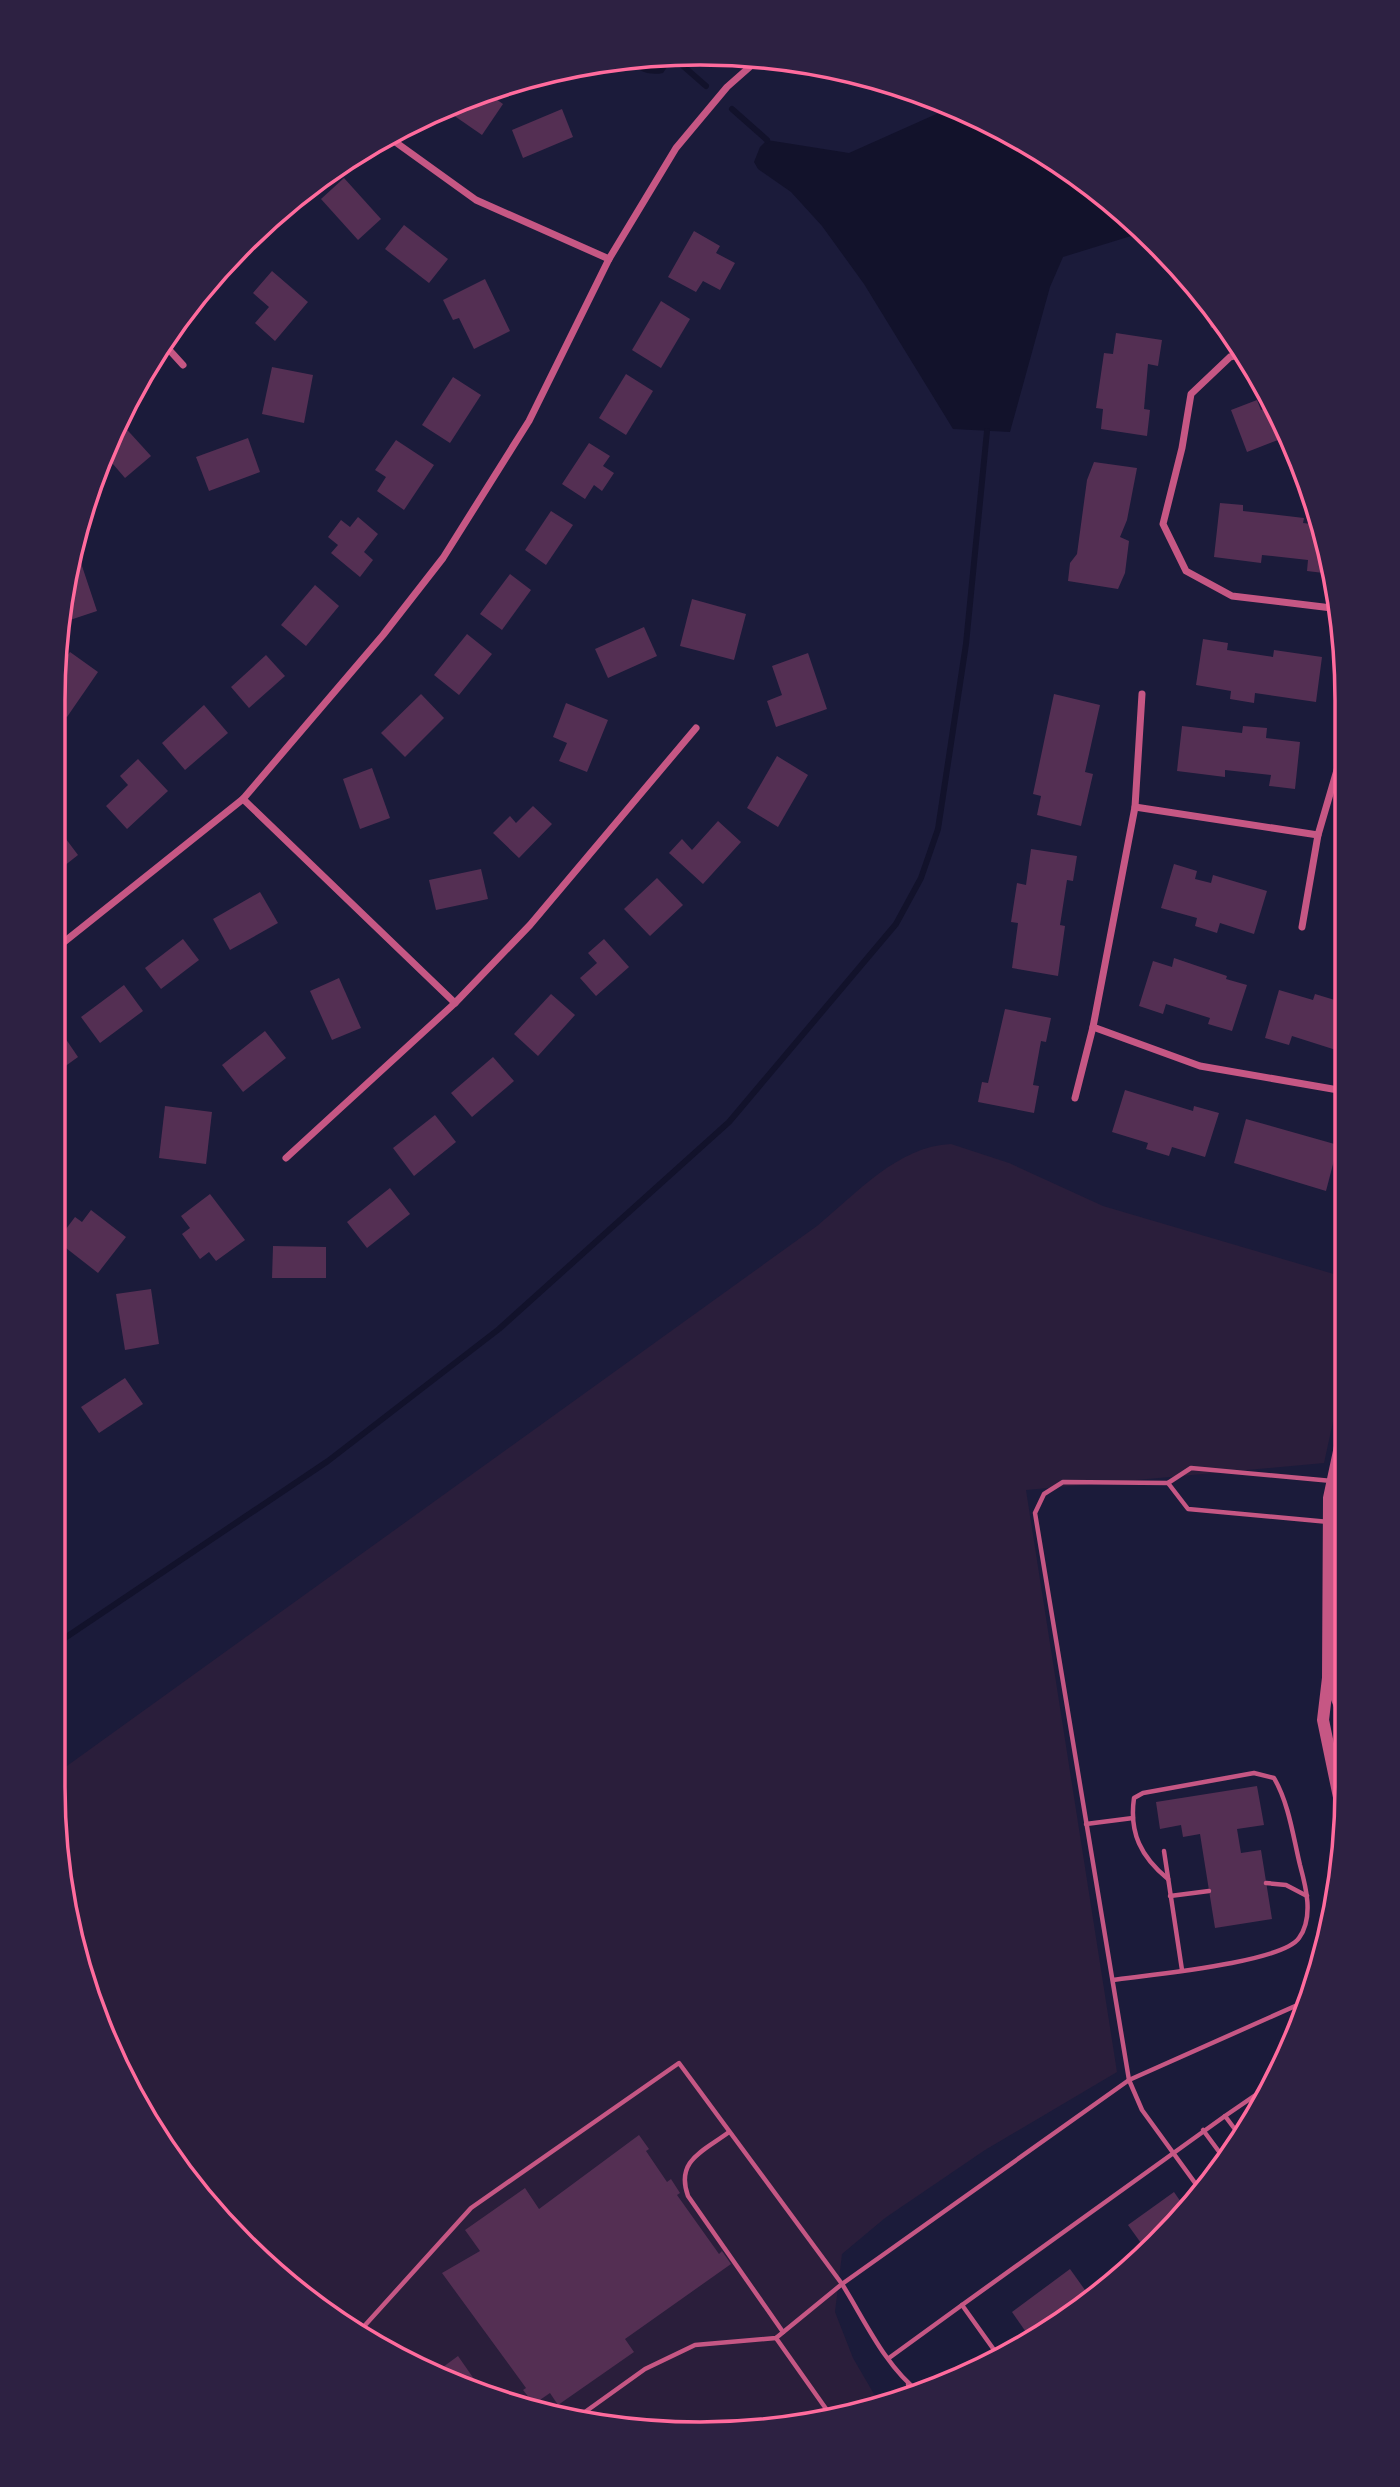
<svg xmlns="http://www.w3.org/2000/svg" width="1400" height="2487" font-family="Jost,sans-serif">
  <rect width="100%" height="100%" fill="#1b1b3a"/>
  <path fill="#2a1e3b" d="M951,1144L1009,1163L1103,1206L1344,1277L1345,1367L1324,1463L1026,1490L1117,2072L985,2150L885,2218L842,2254L835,2312L853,2358L878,2401L742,2433L532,2412L340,2325L186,2181L87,1995L53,1776L817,1226C856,1194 898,1146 951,1144Z"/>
  <g fill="#12122b">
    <path d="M658,54H676L663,73C649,76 636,71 627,59Z"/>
    <polygon points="952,107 1024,139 1144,232 1063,257 1050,287 1010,432 953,429 864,284 822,226 791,192 758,169 754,162 760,147 767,140 849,153"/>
  </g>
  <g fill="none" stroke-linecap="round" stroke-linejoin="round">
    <g stroke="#12122b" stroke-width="6">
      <polyline points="674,58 706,86"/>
      <polyline points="732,109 767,140"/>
      <polyline points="53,1646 328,1461 499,1329 729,1122 896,924 921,878 938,829 966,644 987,431"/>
    </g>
  </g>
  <g fill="#542f53">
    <polygon points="486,92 503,104 482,135 443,108"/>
    <polygon points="562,109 573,137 523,158 512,130"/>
    <polygon points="344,178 381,219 358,240 321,199"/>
    <polygon points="404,225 448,259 429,283 385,249"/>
    <polygon points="694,231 720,246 716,253 735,263 720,290 703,281 696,292 668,277"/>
    <polygon points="272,271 308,302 275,341 255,323 269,307 253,293"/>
    <polygon points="485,279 510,331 474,349 459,318 453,320 443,300"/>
    <polygon points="1199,293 1200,293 1225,324 1211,328"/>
    <polygon points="661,301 690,319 661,368 632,350"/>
    <polygon points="1116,333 1162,340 1158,366 1148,364 1144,409 1150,410 1147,436 1101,429 1103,409 1096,408 1104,353 1113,354"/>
    <polygon points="272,367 313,375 304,423 262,414"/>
    <polygon points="626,374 653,391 626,435 599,418"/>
    <polygon points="453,377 481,395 450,443 422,425"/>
    <polygon points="1257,400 1261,410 1271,407 1291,447 1282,450 1278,440 1247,452 1231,410"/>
    <polygon points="120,422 151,456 125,478 106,456"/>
    <polygon points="248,438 260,472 209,491 196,457"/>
    <polygon points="396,440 434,465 404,510 377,491 386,477 375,470"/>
    <polygon points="589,443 610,456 603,466 614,473 602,491 594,485 585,499 562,484"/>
    <polygon points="1094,462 1137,468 1127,520 1120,537 1129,541 1125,573 1118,589 1068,581 1070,563 1077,554 1087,480"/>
    <polygon points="1220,503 1243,505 1243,511 1304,518 1303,523 1321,525 1332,574 1307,571 1308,560 1262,555 1261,563 1214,557"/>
    <polygon points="551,511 573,525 546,565 525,550"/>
    <polygon points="358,517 378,534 364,552 373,560 360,577 331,553 338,545 328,537 341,520 350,527"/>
    <polygon points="79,557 97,611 61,623 70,560"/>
    <polygon points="510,574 531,590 502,630 480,614"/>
    <polygon points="315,585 339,606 306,646 281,625"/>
    <polygon points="692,599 746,614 734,660 680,646"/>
    <polygon points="644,627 657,656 608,678 595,649"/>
    <polygon points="467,634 492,654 459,695 434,675"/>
    <polygon points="1203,639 1228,643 1227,650 1273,657 1274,650 1322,657 1316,702 1255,693 1254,703 1230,699 1231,691 1196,685"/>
    <polygon points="70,652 98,672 67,717 54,708 54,675"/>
    <polygon points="808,653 827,709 776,727 767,701 782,695 772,666"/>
    <polygon points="266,655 285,676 249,708 231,687"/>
    <polygon points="421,694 444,718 405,757 381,733"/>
    <polygon points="1054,694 1100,705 1085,772 1093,774 1081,826 1037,815 1041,796 1033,794"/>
    <polygon points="566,703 608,720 587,772 559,761 567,743 553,737"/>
    <polygon points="204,705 228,733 185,770 162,743"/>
    <polygon points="1182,726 1242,733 1243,726 1267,728 1266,738 1300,742 1295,789 1269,786 1271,775 1225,770 1225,777 1177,771"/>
    <polygon points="777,756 808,775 778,827 747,808"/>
    <polygon points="138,759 168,791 127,829 106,806 128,785 120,776"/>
    <polygon points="372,768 390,818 360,829 343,779"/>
    <polygon points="533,806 552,824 519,858 493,833 510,816 516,823"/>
    <polygon points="718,821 741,842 703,884 669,853 682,839 692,850"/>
    <polygon points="54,823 78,855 54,874"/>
    <polygon points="1031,849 1077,856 1073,881 1067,880 1060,925 1065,926 1058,976 1012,968 1018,923 1011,922 1017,883 1026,885"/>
    <polygon points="1174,864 1197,871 1195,879 1211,883 1213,875 1267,891 1254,934 1220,923 1217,933 1195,926 1197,918 1161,908"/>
    <polygon points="481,869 488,899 436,910 429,880"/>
    <polygon points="657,878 683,905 650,936 624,909"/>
    <polygon points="260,892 278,923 230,950 213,919"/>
    <polygon points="183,939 199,960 161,989 145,968"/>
    <polygon points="604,939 629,967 596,996 580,978 597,963 588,953"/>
    <polygon points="1174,958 1227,976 1226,979 1247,985 1232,1031 1208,1024 1210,1018 1166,1004 1163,1014 1139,1006 1153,961 1172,967"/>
    <polygon points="339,978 361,1028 332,1040 310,991"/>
    <polygon points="124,985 143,1011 100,1043 81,1017"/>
    <polygon points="1279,990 1313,1000 1315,994 1338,1001 1336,1008 1343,1010 1344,1059 1334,1056 1336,1050 1292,1036 1289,1045 1265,1038"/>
    <polygon points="551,994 575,1015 538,1056 514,1034"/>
    <polygon points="1005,1009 1051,1018 1046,1042 1041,1041 1033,1085 1039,1086 1034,1113 978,1102 982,1082 988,1083"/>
    <polygon points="265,1031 286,1058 243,1092 222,1065"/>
    <polygon points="61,1032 78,1057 53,1075 53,1037"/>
    <polygon points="493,1057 514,1081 472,1117 451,1093"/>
    <polygon points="1125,1090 1193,1111 1194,1106 1219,1113 1205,1157 1172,1147 1169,1156 1146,1149 1148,1143 1112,1132"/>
    <polygon points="165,1106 212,1112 206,1164 159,1158"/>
    <polygon points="435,1115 456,1142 414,1176 393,1148"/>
    <polygon points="1246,1119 1338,1145 1326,1191 1234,1163"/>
    <polygon points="390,1188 410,1214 367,1248 347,1222"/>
    <polygon points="210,1194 245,1240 216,1261 209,1252 200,1259 182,1234 190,1228 181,1216"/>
    <polygon points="91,1210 126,1237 98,1273 57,1241 75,1217 82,1222"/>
    <polygon points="273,1246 326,1247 326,1278 272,1278"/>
    <polygon points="151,1289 159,1344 125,1350 116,1294"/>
    <polygon points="125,1378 143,1404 99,1433 81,1407"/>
    <polygon points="1257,1786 1264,1825 1237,1829 1241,1853 1261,1850 1272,1919 1215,1928 1200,1834 1183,1837 1181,1825 1160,1829 1156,1802"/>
    <polygon points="639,2135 649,2149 646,2151 667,2182 671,2179 680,2193 677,2195 719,2254 722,2251 731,2264 625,2339 634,2352 558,2405 550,2393 534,2404 523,2390 526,2388 442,2273 480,2251 465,2230 525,2188 539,2209"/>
    <polygon points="1174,2192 1183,2205 1146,2250 1128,2225"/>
    <polygon points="1070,2269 1090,2297 1028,2335 1012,2312"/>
    <polygon points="458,2356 481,2389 439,2370"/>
  </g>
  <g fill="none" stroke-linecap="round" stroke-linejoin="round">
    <g stroke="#c65784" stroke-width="4.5">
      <polyline points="1168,1483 1188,1509 1329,1522"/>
      <polyline points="1330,1498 1345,1501"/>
      <polyline points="1086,1824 1133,1818"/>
      <polyline points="1164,1851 1182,1970"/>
      <polyline points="1266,1883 1286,1885 1307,1896"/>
      <polyline points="1170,1896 1209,1891"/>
      <path d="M1113,1980C1147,1975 1282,1963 1299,1938C1314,1917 1306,1887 1300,1865C1293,1836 1289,1804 1274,1778L1254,1773L1143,1793L1134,1798C1129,1833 1141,1857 1168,1879"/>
      <polyline points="1225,2116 1273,2083"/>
      <polyline points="1203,2130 1223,2157"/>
      <path d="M729,2132C704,2151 675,2160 688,2196L783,2332"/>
      <polyline points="1198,2187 1142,2110 1129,2080 1035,1513 1044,1494 1063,1482 1168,1483 1191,1468 1332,1481"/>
      <polyline points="358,2333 471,2208 679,2063 842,2284 776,2338 695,2345 645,2369 578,2417"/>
      <polyline points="776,2338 829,2413"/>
      <polyline points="997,2354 962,2305 1225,2116 1240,2136"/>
      <polyline points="889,2358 962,2305"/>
      <polyline points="908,2384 910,2394"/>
      <path d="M919,2392C885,2366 864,2319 842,2284L1129,2080L1311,1999"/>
    </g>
    <g stroke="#c65784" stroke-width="7">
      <polyline points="387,136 476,200 609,259"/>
      <polyline points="163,343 183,365"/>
      <polyline points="1245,353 1230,357 1191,394 1182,448 1163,524 1186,571 1232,596 1340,609"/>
      <polyline points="243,799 455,1003"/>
      <polyline points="1135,807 1318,835"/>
      <polyline points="1302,927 1318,835 1342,753"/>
      <polyline points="54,950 243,799 383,635 443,558 529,421 609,259 676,148 727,87 761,57"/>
      <polyline points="1093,1027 1200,1066 1344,1091"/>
      <polyline points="1075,1098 1093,1027 1135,807 1142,694"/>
      <polyline points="286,1158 455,1003 530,925 696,728"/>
    </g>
    <g stroke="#c65784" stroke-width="12">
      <polyline points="1345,1423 1329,1498 1328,1678 1323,1720 1346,1831"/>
      <polyline points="1329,1679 1346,1721"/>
    </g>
  </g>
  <path d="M0 0H1400V2487H0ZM700 65H700A635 635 0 0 1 1335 700V1787A635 635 0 0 1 700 2422H700A635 635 0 0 1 65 1787V700A635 635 0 0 1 700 65Z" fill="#2d2142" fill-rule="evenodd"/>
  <path fill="none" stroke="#ff6b9d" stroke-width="3.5" d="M700 65H700A635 635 0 0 1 1335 700V1787A635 635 0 0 1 700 2422H700A635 635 0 0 1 65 1787V700A635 635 0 0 1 700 65Z"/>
</svg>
